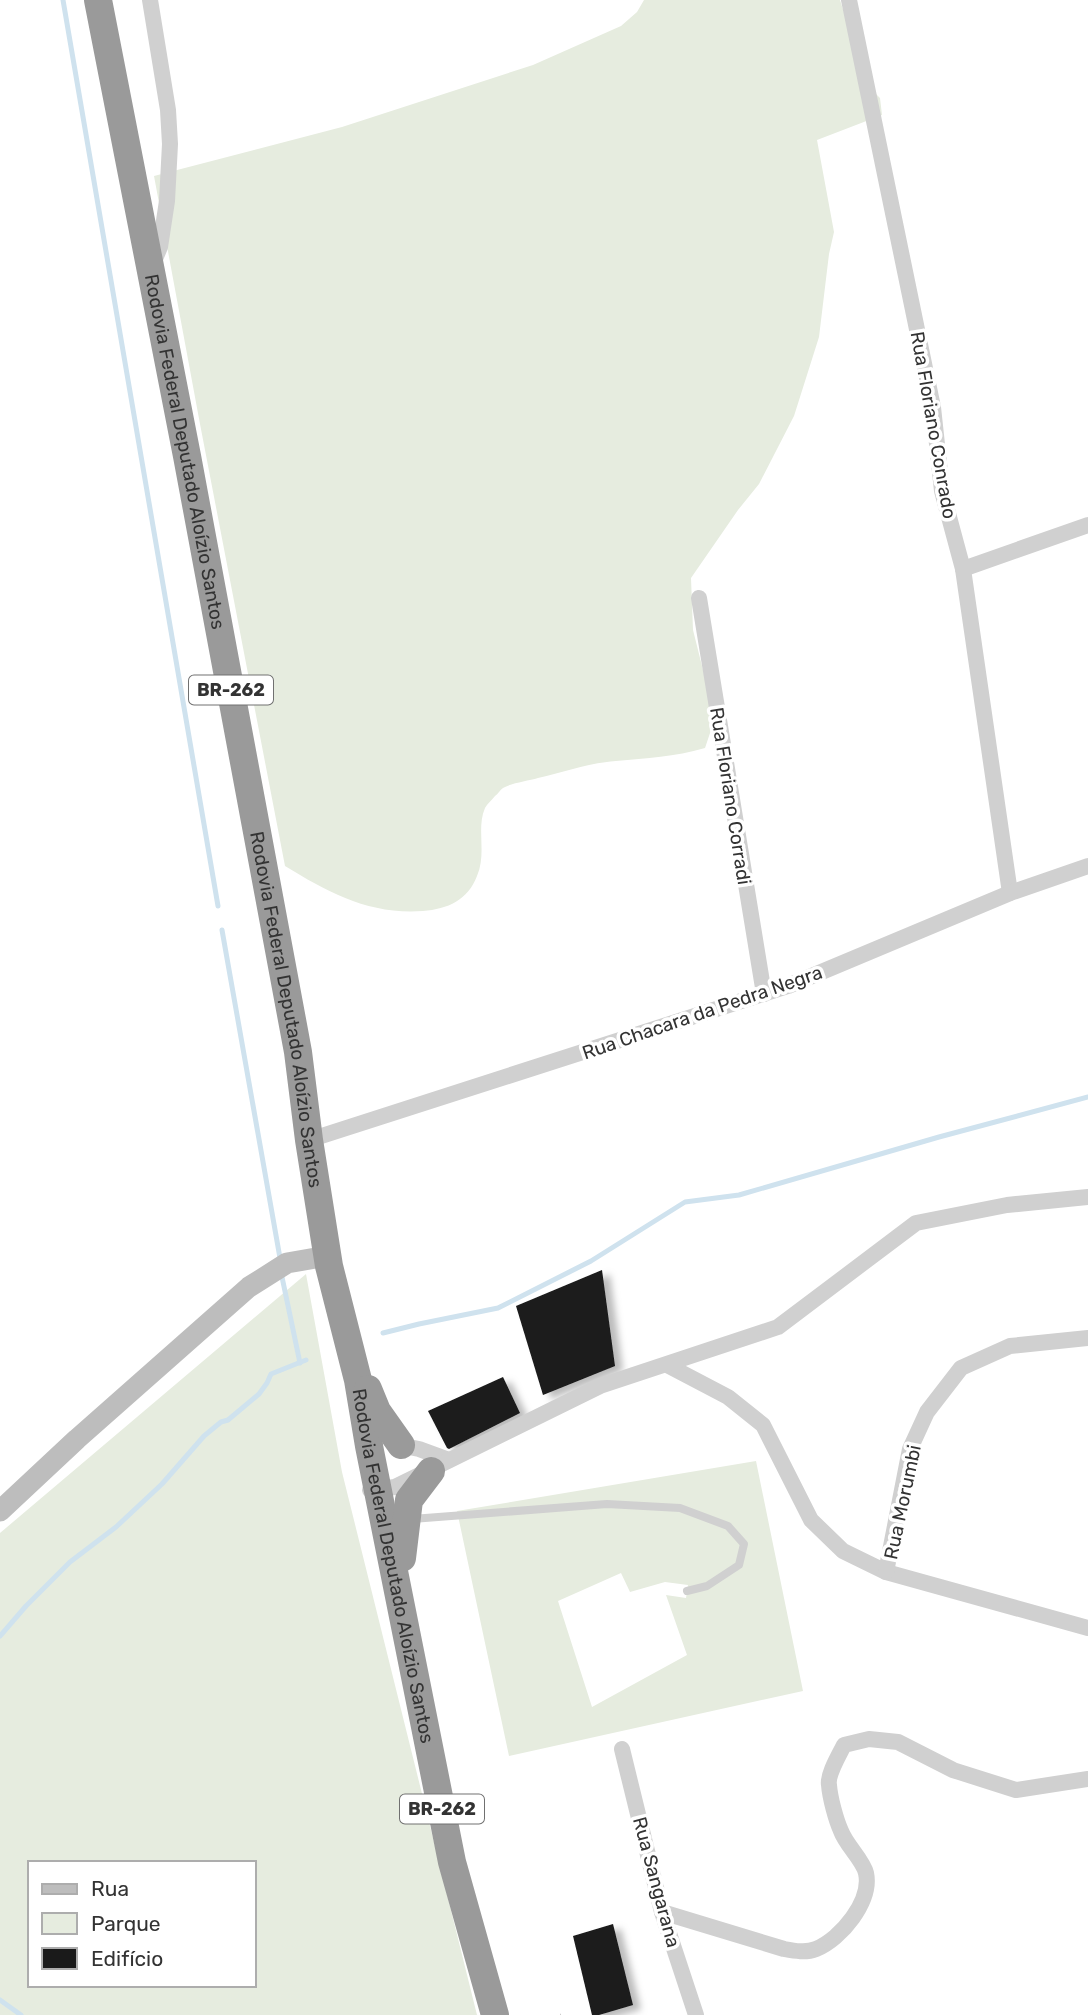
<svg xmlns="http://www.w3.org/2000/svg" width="1088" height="2015" font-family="Rubik,sans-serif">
  <defs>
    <filter id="shadow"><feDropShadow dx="8" dy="4.5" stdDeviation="3.5" flood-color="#0004"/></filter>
  </defs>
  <rect width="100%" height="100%" fill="#fff"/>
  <g fill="#e6ecdf" fill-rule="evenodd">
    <path d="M644,0H840L867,85L880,98L882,115L817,140L834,232L829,254L819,337L794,416L759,484L738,510L691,578L693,630L715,718L705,748C674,757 647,758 616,761C589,763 564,772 538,778C528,781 511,783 503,788C500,790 498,794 495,796C492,800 487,804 485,808C476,829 487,853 477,876C468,900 448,909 423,911C370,915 329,893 285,866L200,424L154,176L342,127L533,65L621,26L637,12Z"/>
    <path d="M306,1274L342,1472L477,2015H0V1533ZM30,1863H254V1985H30Z"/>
    <path d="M756,1461L803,1691L509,1756L457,1511ZM621,1573L630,1592L665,1582L688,1585L686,1598L666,1595L687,1655L592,1707L558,1601Z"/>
  </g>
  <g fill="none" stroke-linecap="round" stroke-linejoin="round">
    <g stroke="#cfe2ee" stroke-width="5">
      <polyline points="63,0 218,906"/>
      <polyline points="222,930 280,1258"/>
      <polyline points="282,1277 300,1363"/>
      <polyline points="383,1333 419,1324 498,1308 591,1261 685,1202 739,1195 939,1137 1088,1097"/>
      <polyline points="0,1636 26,1606 70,1562 116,1527 162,1484 204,1436 221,1422 228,1420 259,1394 267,1383 271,1374 306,1360"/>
      <polyline points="0,2000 21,2015"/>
    </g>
  </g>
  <g fill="#1a1a1a" filter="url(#shadow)">
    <polygon points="602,1270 615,1366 543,1395 516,1306"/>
    <polygon points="503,1377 520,1413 449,1449 447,1448 428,1411"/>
    <polygon points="613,1924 633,2005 599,2015 592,2015 573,1936"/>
  </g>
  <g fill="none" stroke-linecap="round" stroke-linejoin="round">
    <polyline stroke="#cdcdcd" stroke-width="2.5" stroke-dasharray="3.5 3.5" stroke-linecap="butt" points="560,2015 561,2015"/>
    <polyline stroke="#d0d0d0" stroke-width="8" points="412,1519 607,1504 680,1508 728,1526 744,1544 739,1565 707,1586 687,1591"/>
    <g stroke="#d0d0d0" stroke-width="16">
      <polyline points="150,0 168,110 170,144 167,201 160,247 152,266"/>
      <polyline points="849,0 933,407 942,491 963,569 1010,893"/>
      <polyline points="963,569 1088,525"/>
      <polyline points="699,598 764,994"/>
      <polyline points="309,1140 788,986 1010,893 1088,866"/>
      <polyline points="667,1365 728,1397 763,1425 811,1520 843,1551 886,1572 1088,1628"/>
      <polyline points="394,1444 419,1449 449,1460"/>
      <polyline points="370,1490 395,1487 600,1386 778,1327 916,1223 1007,1205 1088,1197"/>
      <polyline points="886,1572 910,1449 927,1412 961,1368 1010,1346 1088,1338"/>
      <polyline points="622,1749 662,1912 696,2015"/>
      <path d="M662,1912L784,1949C795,1951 806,1953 816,1949C841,1939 872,1901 866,1873C863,1860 846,1845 841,1831C836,1820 830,1798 829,1785C827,1775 839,1755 844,1745L869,1739L898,1742L953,1770L1016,1790L1088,1779"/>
    </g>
    <polyline stroke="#bdbdbd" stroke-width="21" points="0,1511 77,1439 249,1287 287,1263 327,1256"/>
    <g stroke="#9a9a9a" stroke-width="28">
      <path id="s1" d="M98,0L187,456L298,1052L309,1140L329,1266L358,1380L369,1446L452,1862L495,2015"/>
      <polyline points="368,1389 377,1411 401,1445"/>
      <polyline points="402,1558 409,1500 431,1471"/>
    </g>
  </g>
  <g text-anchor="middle" stroke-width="7" stroke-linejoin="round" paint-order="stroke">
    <g fill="#fff" stroke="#707070" stroke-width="2">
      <rect x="189" y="675.5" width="84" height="29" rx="5"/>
      <rect x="400" y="1794.5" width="84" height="29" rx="5"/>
    </g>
    <g font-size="18" font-weight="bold" fill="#333">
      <text x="231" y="696">BR-262</text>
      <text x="442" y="1815">BR-262</text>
    </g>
    <g font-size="19" fill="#333" stroke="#fff">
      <text transform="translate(934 425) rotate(80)" y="7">Rua Floriano Conrado</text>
      <text dy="7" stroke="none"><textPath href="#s1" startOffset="460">Rodovia Federal Deputado Aloízio Santos</textPath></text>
      <text transform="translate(731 796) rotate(81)" y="7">Rua Floriano Corradi</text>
      <text dy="7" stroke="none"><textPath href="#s1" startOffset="1027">Rodovia Federal Deputado Aloízio Santos</textPath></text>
      <text transform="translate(702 1012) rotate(-19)" y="7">Rua Chacara da Pedra Negra</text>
      <text transform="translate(902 1502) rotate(-78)" y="7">Rua Morumbi</text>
      <text dy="7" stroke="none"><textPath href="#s1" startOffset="1594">Rodovia Federal Deputado Aloízio Santos</textPath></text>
      <text transform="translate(657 1882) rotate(75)" y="7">Rua Sangarana</text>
    </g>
  </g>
  <rect x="28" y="1861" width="228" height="126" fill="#ffffff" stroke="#adadad" stroke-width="2"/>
  <rect x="42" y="1884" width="35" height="10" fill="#bdbdbd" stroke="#adadad" stroke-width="2"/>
  <text x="91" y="1896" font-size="21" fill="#333333">Rua</text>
  <rect x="42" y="1913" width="35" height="21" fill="#e6ecdf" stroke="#adadad" stroke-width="2"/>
  <text x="91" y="1931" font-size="21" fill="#333333">Parque</text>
  <rect x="42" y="1948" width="35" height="21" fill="#1a1a1a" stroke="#adadad" stroke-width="2"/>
  <text x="91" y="1966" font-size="21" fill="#333333">Edifício</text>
</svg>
